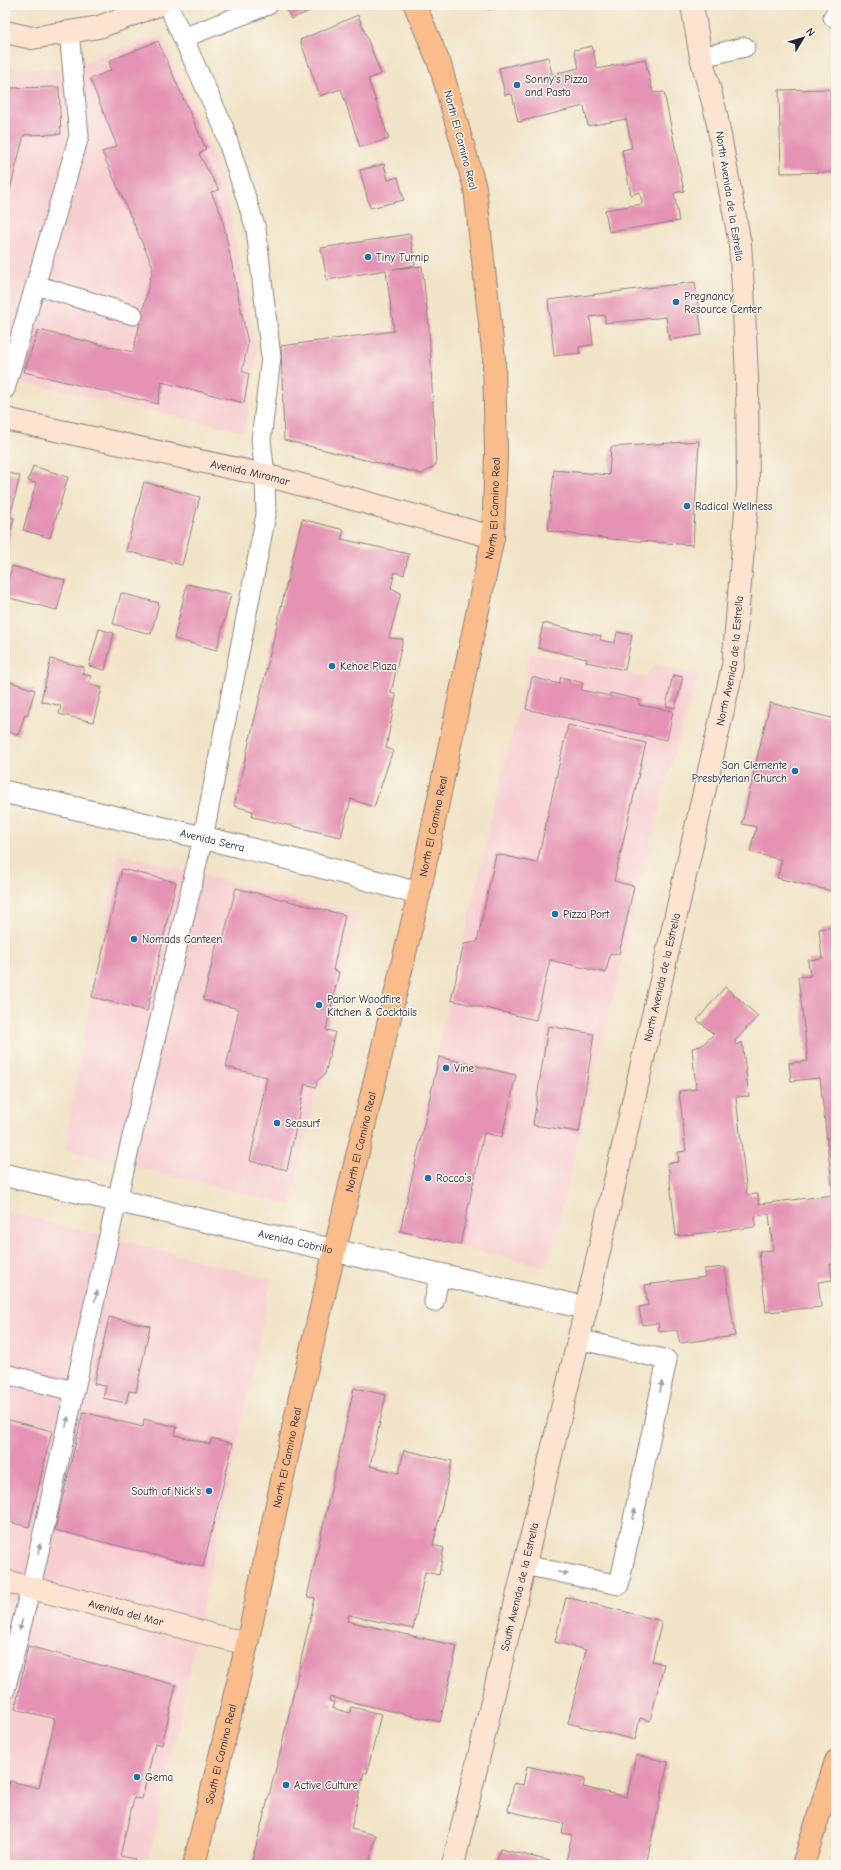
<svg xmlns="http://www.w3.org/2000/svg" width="841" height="1870" font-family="'Comic Neue',sans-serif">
  <rect width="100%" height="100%" fill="#fbf7ec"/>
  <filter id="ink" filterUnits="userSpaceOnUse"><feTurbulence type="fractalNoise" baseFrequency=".025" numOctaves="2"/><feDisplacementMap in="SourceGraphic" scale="8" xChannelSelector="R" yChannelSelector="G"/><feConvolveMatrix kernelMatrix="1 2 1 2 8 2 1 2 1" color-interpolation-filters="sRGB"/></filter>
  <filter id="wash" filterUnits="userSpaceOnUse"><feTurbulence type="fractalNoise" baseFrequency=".012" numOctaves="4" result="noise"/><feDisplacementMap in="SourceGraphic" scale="16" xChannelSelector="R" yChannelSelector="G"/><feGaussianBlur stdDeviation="0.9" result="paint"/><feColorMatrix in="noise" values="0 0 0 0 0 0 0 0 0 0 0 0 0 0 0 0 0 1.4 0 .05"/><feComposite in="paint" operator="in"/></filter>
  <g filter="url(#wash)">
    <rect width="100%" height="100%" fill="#f1e3c6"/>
    <g fill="#f7cfd2">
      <polygon points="163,35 223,181 257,351 245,432 5,378 5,67 59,70"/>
      <polygon points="531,653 644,677 655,665 698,675 664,789 547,1267 395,1232"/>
      <polygon points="119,854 358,914 329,1028 337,1031 327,1076 316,1093 290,1205 64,1149 90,1001"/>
      <polygon points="5,1211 272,1279 148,1865 5,1865"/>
    </g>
    <g id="blocks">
      <g fill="#e593b4">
        <polygon points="285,5 324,5 291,19"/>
        <polygon points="486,5 500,5 489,10"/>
        <polygon points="358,15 381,74 368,79 389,139 360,147 341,89 320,96 300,40"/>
        <polygon points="158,41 206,149 199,154 219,190 211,192 222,216 248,344 242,371 249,374 244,403 162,382 158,404 24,372 38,330 133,352 153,267 102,152 117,146 90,79 111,70 109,61"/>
        <polygon points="592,46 597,69 645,59 653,93 664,92 684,191 674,193 679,221 609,232 605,210 642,204 640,192 631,195 622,150 632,148 626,119 588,126 584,106 518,122 512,94 505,95 499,68 548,57 552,74 579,68 574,50"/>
        <polygon points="59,87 61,134 24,135 5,209 5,88"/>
        <polygon points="830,89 830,101 836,101 836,172 781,173 779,90"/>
        <polygon points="384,164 388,180 398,177 404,200 370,208 360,170"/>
        <polygon points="410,234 415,265 393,269 422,266 429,327 436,465 422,474 284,440 281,346 394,331 386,270 327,280 321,248"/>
        <polygon points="695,282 702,335 669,340 666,317 605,323 605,315 590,317 593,345 579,347 580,353 554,356 548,300"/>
        <polygon points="699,441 693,545 611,539 548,531 554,470 609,475 611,447"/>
        <polygon points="33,466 68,477 50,538 23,530 36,483 28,481"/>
        <polygon points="5,472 20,476 10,517 14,518 6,550"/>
        <polygon points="144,482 200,497 182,565 126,551"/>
        <polygon points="302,519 344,530 341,539 409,554 404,575 395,572 391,588 401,593 389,638 403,639 391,693 396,695 386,748 393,750 374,807 351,799 341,837 252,817 253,811 234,806"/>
        <polygon points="12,566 65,580 57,610 5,597"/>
        <polygon points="187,584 231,594 217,650 174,639"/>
        <polygon points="121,593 159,603 151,634 113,624"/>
        <polygon points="543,623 601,636 600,640 615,643 617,632 632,635 625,670 586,662 587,659 538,648"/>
        <polygon points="99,629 114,633 105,670 89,666"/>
        <polygon points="51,659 84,667 82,674 91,676 88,684 102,688 93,722 59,714 61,706 41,701"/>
        <polygon points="673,675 683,677 675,708 666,706"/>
        <polygon points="532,677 559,684 561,677 583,683 581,690 610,696 610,693 640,700 639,705 673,711 667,740 526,709"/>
        <polygon points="5,680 35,690 27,716 25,715 18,735 5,731"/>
        <polygon points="770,703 836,719 836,892 777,878 782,860 750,852 756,827 742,824"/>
        <polygon points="568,725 646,743 614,881 634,886 619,954 610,953 606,973 550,960 536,1020 451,1000 464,944 477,942 496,854 537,863"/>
        <polygon points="122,869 176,882 147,1011 92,997"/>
        <polygon points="236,888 345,915 333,970 339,972 326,1030 335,1032 325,1074 317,1081 316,1087 305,1084 287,1170 250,1161 267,1077 226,1067 239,1009 203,1000 217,943 222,944"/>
        <polygon points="836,927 836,1264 830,1264 832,1280 818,1282 821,1307 766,1312 759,1251 773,1250 769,1214 755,1216 755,1227 676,1236 668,1163 679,1162 678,1152 686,1151 679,1091 696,1089 692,1048 701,1046 714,1034 697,1020 725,987 758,1016 735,1041 736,1045 742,1042 749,1096 736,1097 747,1195 758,1194 759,1204 833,1195 820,1078 791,1081 789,1063 808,1061 798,977 810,976 808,960 822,959 819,929"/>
        <polygon points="548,1026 594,1034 579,1132 533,1125"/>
        <polygon points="439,1057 516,1075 502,1137 484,1133 460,1245 400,1231"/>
        <polygon points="725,1267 735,1336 680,1343 677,1330 659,1332 658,1323 642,1325 639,1307 648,1305 645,1285 705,1277 704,1269"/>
        <polygon points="109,1317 150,1326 136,1392 129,1391 126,1403 103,1398 106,1386 94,1384"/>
        <polygon points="354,1388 386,1395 370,1466 399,1473 404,1450 452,1461 433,1545 444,1548 439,1575 425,1572 413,1629 349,1615 347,1621 457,1646 440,1722 330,1697 329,1701 334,1702 332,1708 350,1713 351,1707 381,1714 367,1773 364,1772 351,1829 376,1835 369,1865 251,1865 280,1753 315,1598 307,1597"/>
        <polygon points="83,1412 143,1427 144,1419 177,1427 175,1435 210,1444 212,1438 233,1444 203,1567 55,1530"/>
        <polygon points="5,1419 52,1431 29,1527 5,1521"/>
        <polygon points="566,1597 662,1621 652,1661 664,1664 650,1721 640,1718 635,1740 568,1723 586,1650 555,1642"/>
        <polygon points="28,1646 176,1685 162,1745 155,1743 142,1799 134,1798 120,1856 135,1859 133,1865 5,1865 5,1802 10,1781 39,1788 55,1719 15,1709"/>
        <polygon points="636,1755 668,1762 646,1865 565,1865 572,1835 562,1833 564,1824 508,1811 514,1783 523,1785 527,1766 585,1779 583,1787 627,1797"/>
        <polygon points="500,1849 555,1862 554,1865 496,1865"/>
      </g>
    </g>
  </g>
  <g filter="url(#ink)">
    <use href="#blocks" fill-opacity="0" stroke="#8a8280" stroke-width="1"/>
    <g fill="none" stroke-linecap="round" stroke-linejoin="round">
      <defs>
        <g id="lane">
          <polyline points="833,17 836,13"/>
          <polyline points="183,38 268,5"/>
          <polyline points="701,57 745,47"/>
          <polyline points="36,285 133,315"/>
          <polyline points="5,389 79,136 69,32"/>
          <polyline points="434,1302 440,1274"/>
          <polyline points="5,1374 74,1391"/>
          <polyline points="524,1565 619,1585 667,1360 578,1339"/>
          <polyline points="5,1690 31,1587 117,1200 203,838 266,515 265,475 261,440 271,357 256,229 223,126 168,5"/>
        </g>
        <g id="street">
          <path id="s1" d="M5,792C143,824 283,854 419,894"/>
          <path id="s2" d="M5,1175L586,1308"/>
        </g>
        <g id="secondary">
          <polyline points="5,32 32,38 99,27 158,5"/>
          <path id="s3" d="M5,419L265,475L493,537"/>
          <path id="s4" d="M5,1581L247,1644"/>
          <path id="s5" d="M453,1865L586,1308L733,666L748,488L747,380L743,288L740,244L716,114L701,57L692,5"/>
        </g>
        <g id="primary">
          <path id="s6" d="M194,1865L247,1644L299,1401L419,894L493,537L496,454L494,359L475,188L440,65L415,5"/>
        </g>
        <polyline id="highway" points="803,1865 836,1761"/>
      </defs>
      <use href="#lane" stroke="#8a8280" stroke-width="21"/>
      <use href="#street" stroke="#8a8280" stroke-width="24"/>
      <use href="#secondary" stroke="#8a8280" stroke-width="24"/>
      <use href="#primary" stroke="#8a8280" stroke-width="24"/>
      <use href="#highway" stroke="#8a8280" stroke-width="24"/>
      <use href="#lane" stroke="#fff" stroke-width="19"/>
      <use href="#street" stroke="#fff" stroke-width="22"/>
      <use href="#secondary" stroke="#fde4d1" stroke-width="22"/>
      <use href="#primary" stroke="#fabc8b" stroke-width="22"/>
      <use href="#highway" stroke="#fabc8b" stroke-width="22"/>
    </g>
    <defs><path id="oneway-solid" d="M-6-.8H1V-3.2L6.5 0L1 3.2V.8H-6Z"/></defs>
    <g fill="#9c9ca7">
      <use href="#oneway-solid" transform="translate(96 1296) rotate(-77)"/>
      <use href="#oneway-solid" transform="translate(661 1387) rotate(-78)"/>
      <use href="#oneway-solid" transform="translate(67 1422) rotate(-77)"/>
      <use href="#oneway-solid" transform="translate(634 1514) rotate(-78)"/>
      <use href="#oneway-solid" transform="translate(39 1549) rotate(-77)"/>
      <use href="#oneway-solid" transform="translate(563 1573) rotate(12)"/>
      <use href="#oneway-solid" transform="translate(21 1625) rotate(104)"/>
    </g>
  </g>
  <g fill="#1f6fb2" stroke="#fbf7ec" stroke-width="1.5">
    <circle cx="517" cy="85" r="4"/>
    <circle cx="368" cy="257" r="4"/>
    <circle cx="676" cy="302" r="4"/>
    <circle cx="687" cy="506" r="4"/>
    <circle cx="332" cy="666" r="4"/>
    <circle cx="795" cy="771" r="4"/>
    <circle cx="555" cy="914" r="4"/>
    <circle cx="134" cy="939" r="4"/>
    <circle cx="319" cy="1005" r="4"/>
    <circle cx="446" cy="1068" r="4"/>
    <circle cx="277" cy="1123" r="4"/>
    <circle cx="428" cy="1178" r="4"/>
    <circle cx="209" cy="1491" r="4"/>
    <circle cx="137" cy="1777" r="4"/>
    <circle cx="286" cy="1785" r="4"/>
  </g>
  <g text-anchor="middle" stroke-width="3" stroke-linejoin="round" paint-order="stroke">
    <g font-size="11" fill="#22223b" stroke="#fbf7ec" text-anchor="start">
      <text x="525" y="83">Sonny's Pizza<tspan x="525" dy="13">and Pasta</tspan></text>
      <text x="376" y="261">Tiny Turnip</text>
      <text x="684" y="300">Pregnancy<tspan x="684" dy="13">Resource Center</tspan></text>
      <text x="695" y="510">Radical Wellness</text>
      <text x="340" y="670">Kehoe Plaza</text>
      <text x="787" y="769" text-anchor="end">San Clemente<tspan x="787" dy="13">Presbyterian Church</tspan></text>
      <text x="563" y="918">Pizza Port</text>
      <text x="142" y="943">Nomads Canteen</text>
      <text x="327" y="1003">Parlor Woodfire<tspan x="327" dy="13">Kitchen &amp; Cocktails</tspan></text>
      <text x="454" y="1072">Vine</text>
      <text x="285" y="1127">Seasurf</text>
      <text x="436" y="1182">Rocco’s</text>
      <text x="201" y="1495" text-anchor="end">South of Nick's</text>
      <text x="145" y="1781">Gema</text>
      <text x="294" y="1789">Active Culture</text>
    </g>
    <g font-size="11" fill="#22223b" stroke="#fbf7ec">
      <text transform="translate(461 140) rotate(75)" y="4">North El Camino Real</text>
      <text transform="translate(730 196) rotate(81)" y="4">North Avenida de la Estrella</text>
      <text dy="4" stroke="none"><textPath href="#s3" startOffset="251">Avenida Miramar</textPath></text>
      <text dy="4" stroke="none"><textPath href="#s6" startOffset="1390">North El Camino Real</textPath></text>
      <text dy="4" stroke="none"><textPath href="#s5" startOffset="1236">North Avenida de la Estrella</textPath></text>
      <text dy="4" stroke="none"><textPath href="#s6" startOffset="1066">North El Camino Real</textPath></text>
      <text dy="4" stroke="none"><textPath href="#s1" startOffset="213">Avenida Serra</textPath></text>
      <text dy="4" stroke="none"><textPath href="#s5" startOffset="912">North Avenida de la Estrella</textPath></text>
      <text dy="4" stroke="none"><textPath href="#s6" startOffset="742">North El Camino Real</textPath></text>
      <text dy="4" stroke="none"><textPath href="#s2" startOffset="298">Avenida Cabrillo</textPath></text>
      <text dy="4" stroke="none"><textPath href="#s6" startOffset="418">North El Camino Real</textPath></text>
      <text dy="4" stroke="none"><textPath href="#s5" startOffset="286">South Avenida de la Estrella</textPath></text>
      <text dy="4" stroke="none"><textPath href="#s4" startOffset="125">Avenida del Mar</textPath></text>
      <text dy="4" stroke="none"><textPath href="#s6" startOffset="114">South El Camino Real</textPath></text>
    </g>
  </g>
  <rect width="841" height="1870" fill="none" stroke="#fbf7ec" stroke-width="20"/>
  <g transform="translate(803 38) rotate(52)" stroke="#fbf7ec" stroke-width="3" paint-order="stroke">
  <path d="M0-3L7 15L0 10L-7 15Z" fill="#22223b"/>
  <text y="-6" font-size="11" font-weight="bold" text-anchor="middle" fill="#22223b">N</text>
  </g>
</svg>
